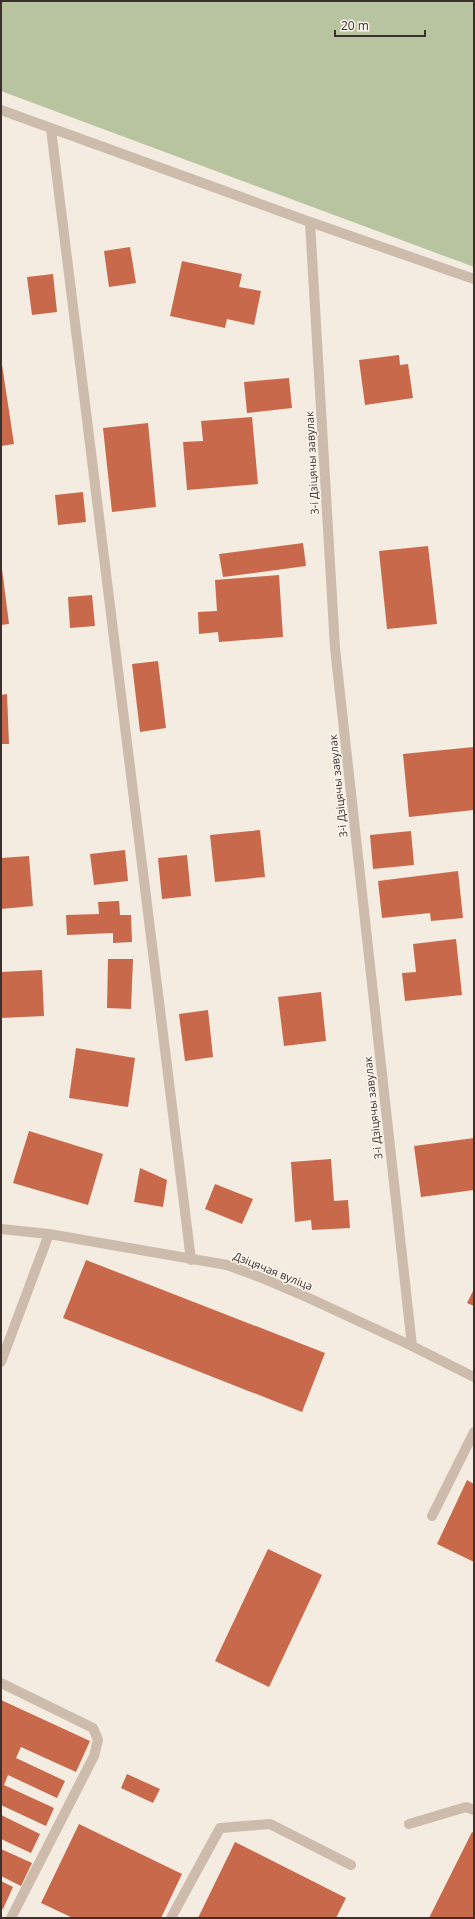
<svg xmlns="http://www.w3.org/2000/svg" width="475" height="1919" font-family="'Open Sans',sans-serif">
  <rect width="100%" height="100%" fill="#f4ebe1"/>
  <polygon fill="#b8c4a0" points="1,1 474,1 474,267 1,91"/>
  <g fill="#c8694b">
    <polygon points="130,247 136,283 109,287 104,251"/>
    <polygon points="182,261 242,274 239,287 261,291 254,325 227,319 225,328 170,316"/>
    <polygon points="53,274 57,312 32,315 27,277"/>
    <polygon points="399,355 400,365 408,364 413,398 365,405 359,360"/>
    <polygon points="1,358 14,444 1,446"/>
    <polygon points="289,378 292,408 247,413 244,382"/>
    <polygon points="252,417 258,484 187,490 183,442 203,441 201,421"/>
    <polygon points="148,423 156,507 112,512 103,428"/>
    <polygon points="83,492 86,522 58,525 55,495"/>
    <polygon points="303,543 306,566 223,577 219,554"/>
    <polygon points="428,546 437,624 387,629 379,551"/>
    <polygon points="1,561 9,624 1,625"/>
    <polygon points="279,575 283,637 219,642 218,632 199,634 198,612 217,611 215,580"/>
    <polygon points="92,595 95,626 70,628 68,597"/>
    <polygon points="158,661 166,728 140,732 132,664"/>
    <polygon points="7,694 9,744 1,744 1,695"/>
    <polygon points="474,747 474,810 409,817 403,754"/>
    <polygon points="260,830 265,877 215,882 210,835"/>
    <polygon points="411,831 414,865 373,869 370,835"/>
    <polygon points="125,850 128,881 94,885 90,854"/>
    <polygon points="187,855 191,896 162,899 158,858"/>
    <polygon points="29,856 33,906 1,909 1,858"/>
    <polygon points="458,871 463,918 431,921 430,913 382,918 378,881"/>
    <polygon points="119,901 120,915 131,915 132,942 113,943 113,933 67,935 66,915 99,914 98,902"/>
    <polygon points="456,939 462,995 405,1001 402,973 416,972 413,944"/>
    <polygon points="108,959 133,959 131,1009 107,1008"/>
    <polygon points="42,970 44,1016 1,1018 1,972"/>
    <polygon points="321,992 326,1041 284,1046 278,997"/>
    <polygon points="208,1010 213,1057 185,1061 179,1014"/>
    <polygon points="76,1048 135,1058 128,1107 69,1098"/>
    <polygon points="29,1131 103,1154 88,1205 13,1183"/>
    <polygon points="474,1138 474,1190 421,1197 414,1146"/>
    <polygon points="331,1159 334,1201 348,1200 350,1228 312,1230 311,1220 295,1222 291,1162"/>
    <polygon points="140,1168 167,1180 163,1207 134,1202"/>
    <polygon points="215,1184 253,1199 242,1224 205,1209"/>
    <polygon points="86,1260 325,1353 302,1412 63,1318"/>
    <polygon points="474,1289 474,1306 467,1303"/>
    <polygon points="467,1480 474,1484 474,1562 437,1544"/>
    <polygon points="268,1549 322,1575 269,1687 215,1661"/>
    <polygon points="1,1700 90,1741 76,1772 21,1747 16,1758 65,1781 57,1798 8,1775 4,1785 54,1808 46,1826 1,1805"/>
    <polygon points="127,1774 160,1789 153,1803 121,1788"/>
    <polygon points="1,1815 40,1834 31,1853 1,1839"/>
    <polygon points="79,1824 182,1874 161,1918 73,1918 41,1903"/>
    <polygon points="472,1832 474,1833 474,1918 429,1918"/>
    <polygon points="235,1842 346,1898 336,1918 198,1918"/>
    <polygon points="1,1849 32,1863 21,1886 1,1876"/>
    <polygon points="1,1881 13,1887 3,1909 1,1909"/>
  </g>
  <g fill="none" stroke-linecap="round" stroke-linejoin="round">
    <g stroke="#cdbbac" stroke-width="10">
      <polyline points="51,129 191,1260"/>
      <polyline points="432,1516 474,1432"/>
      <polyline points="1,1683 93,1728 98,1740 94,1756 11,1918"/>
      <polyline points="409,1824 466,1807 474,1810"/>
      <polyline points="171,1918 220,1828 270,1824 351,1865"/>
    </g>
    <g stroke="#cdbbac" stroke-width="10">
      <polyline points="1,110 310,222 474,279"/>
      <polyline points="310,222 335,648 412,1346"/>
      <polyline points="1,1229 49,1234 227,1265 262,1278 311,1299 412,1346 474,1377"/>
      <polyline points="1,1362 49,1234"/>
    </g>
  </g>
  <g text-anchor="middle" stroke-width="3" stroke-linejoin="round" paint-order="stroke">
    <g font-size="11" fill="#3b302b" stroke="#fbf5ee">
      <text transform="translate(312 463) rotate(-93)" y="4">3-і Дзіцячы завулак</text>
      <text transform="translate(338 786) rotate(-96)" y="4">3-і Дзіцячы завулак</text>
      <text transform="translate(373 1108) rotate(-96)" y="4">3-і Дзіцячы завулак</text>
      <text transform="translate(273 1271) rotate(22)" y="4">Дзіцячая вуліца</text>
    </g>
  </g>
  <rect width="475" height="1919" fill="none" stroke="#3b302b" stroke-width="4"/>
  <path d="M335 30v6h90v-6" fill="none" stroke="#3b302b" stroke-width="2"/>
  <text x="341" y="30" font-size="12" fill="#3b302b" stroke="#fbf5ee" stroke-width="3" paint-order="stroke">20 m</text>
</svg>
